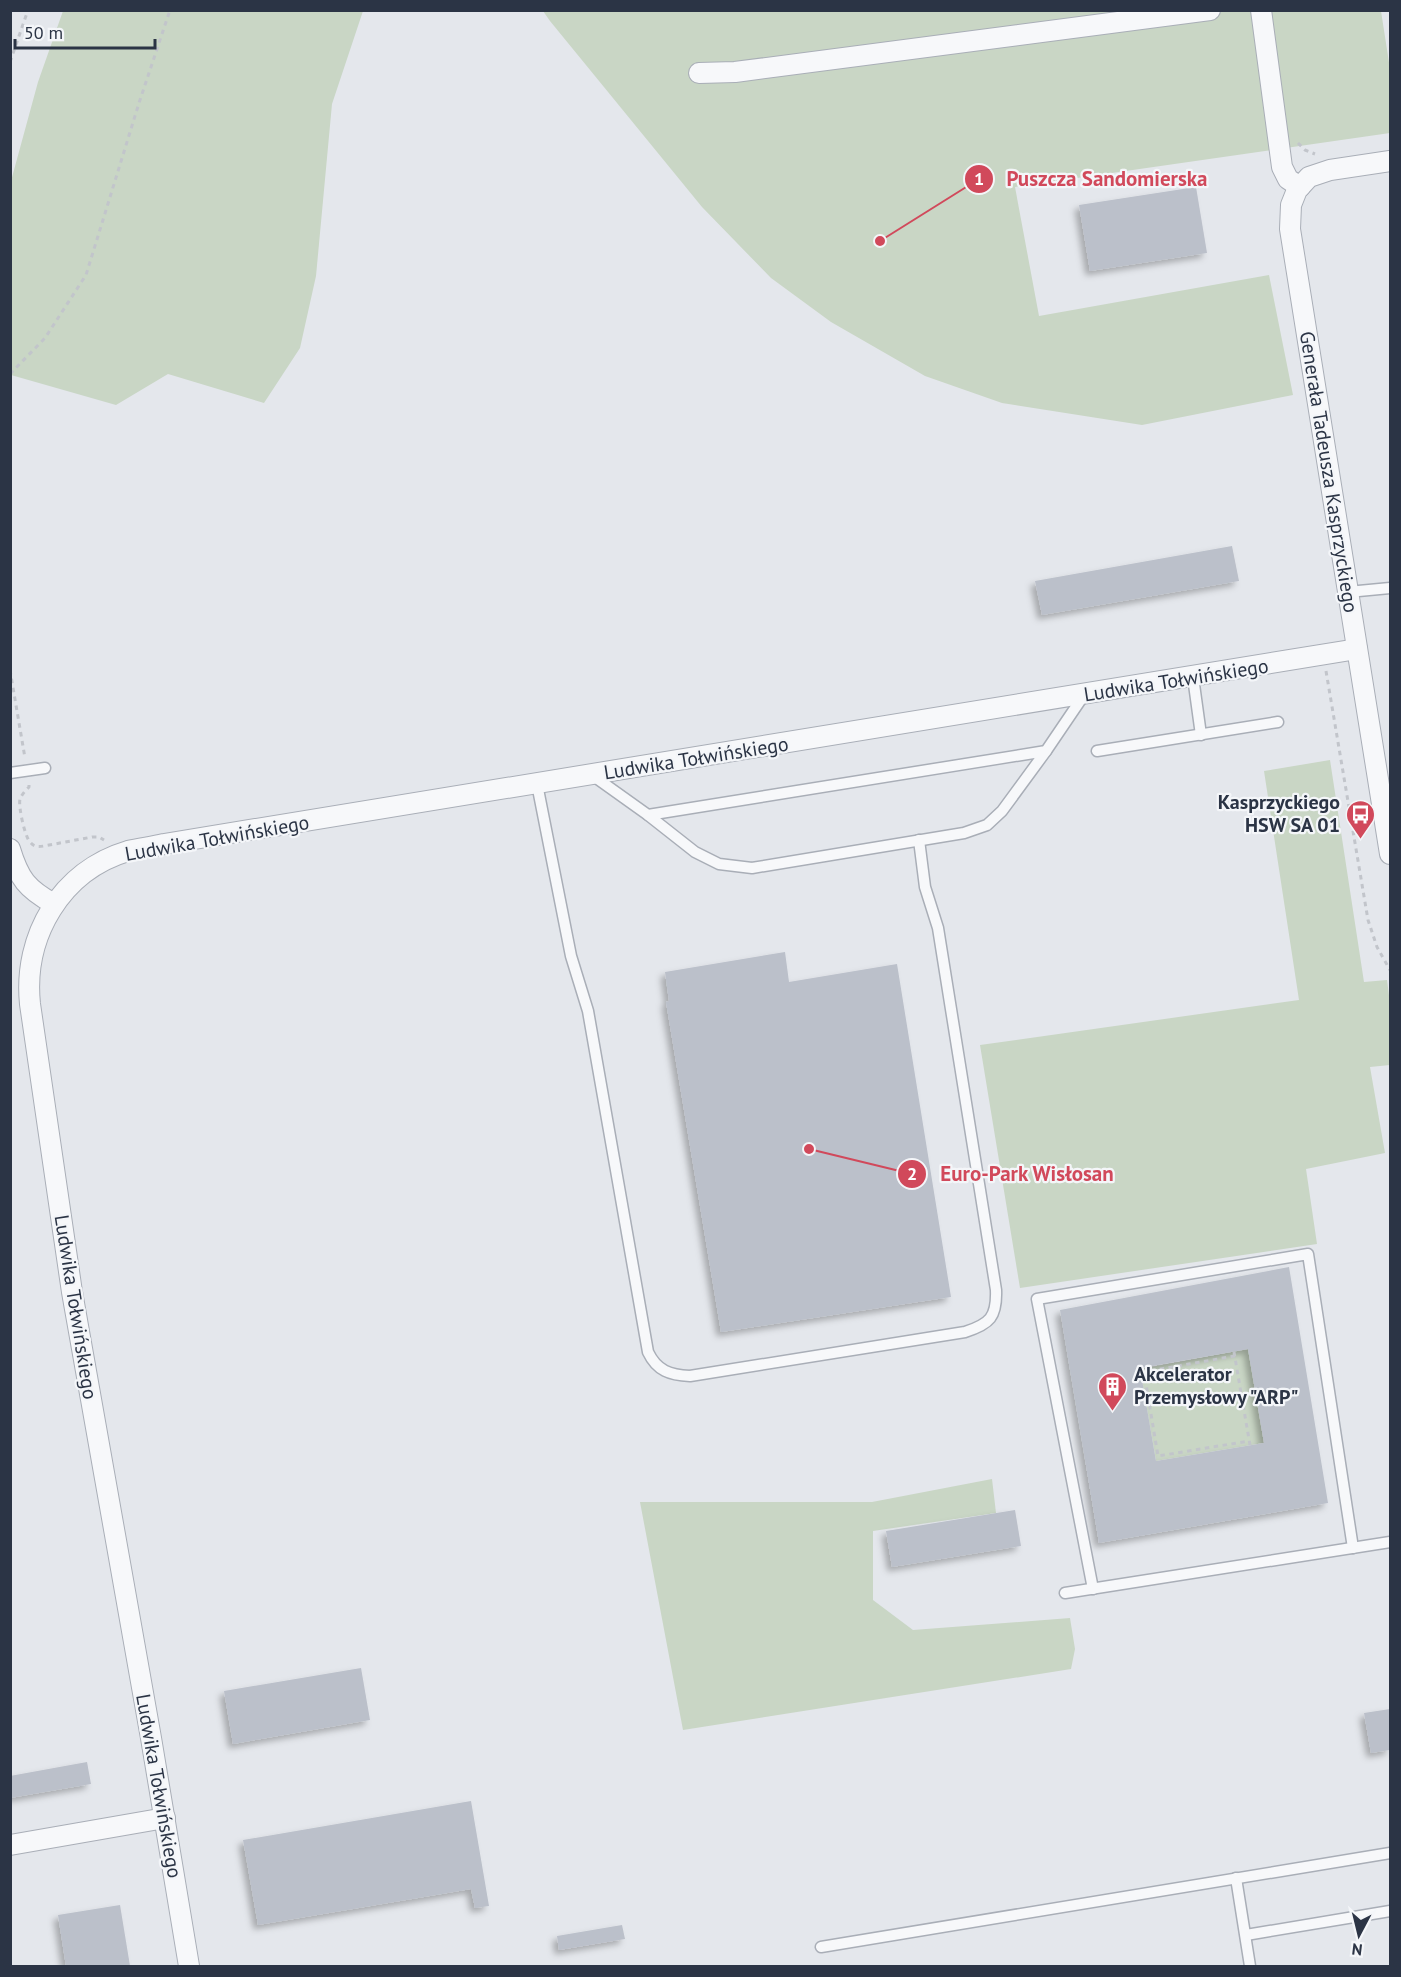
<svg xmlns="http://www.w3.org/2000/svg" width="1401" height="1977" font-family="'PT Sans',sans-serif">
  <defs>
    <filter id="shadow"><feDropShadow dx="-4.5" dy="4.5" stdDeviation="3" flood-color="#0004"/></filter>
  </defs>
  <rect width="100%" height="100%" fill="#e4e7ec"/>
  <g fill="#c9d6c5">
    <polygon points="1008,10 1009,12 1021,10 1381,11 1390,69 1390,133 1015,187 1039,316 1269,275 1293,395 1142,425 1002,403 925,376 831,322 771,278 702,207 550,21 543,11"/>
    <polygon points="63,11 363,11 332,104 316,276 300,348 264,403 168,374 116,405 11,375 11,181 38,82"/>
    <polygon points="1330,760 1364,982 1387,980 1390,1003 1390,1065 1370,1067 1385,1153 1306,1169 1317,1244 1020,1288 980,1045 1299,1000 1264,771"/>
    <polygon points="1248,1349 1264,1443 1156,1461 1140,1369"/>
    <polygon points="992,1479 996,1513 873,1531 873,1600 913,1630 1070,1618 1075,1649 1071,1669 683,1730 640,1502 872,1502"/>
  </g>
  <g fill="#bbc0ca" fill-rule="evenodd" filter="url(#shadow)">
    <polygon points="1196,187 1207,253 1090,271 1079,205"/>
    <polygon points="1232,546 1239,581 1042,615 1035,581"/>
    <polygon points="785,952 789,982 897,964 951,1297 721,1332 666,1002 669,1001 665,972"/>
    <path d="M1289,1267L1328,1503L1099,1543L1060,1310ZM1248,1349L1264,1443L1156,1461L1140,1368Z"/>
    <polygon points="1015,1510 1021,1546 892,1567 886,1531"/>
    <polygon points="361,1668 370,1720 233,1744 224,1691"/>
    <polygon points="1390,1709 1390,1750 1371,1753 1364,1713"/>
    <polygon points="87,1762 91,1784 10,1798 10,1776"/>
    <polygon points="471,1801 489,1906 475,1908 471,1889 258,1925 243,1840"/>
    <polygon points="120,1905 130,1966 66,1966 58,1915"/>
    <polygon points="622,1925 625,1939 559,1950 557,1936"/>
  </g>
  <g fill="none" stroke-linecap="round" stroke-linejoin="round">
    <defs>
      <g id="lane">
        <polyline points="1348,592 1390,588"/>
        <polyline points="1193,677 1201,735"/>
        <polyline points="1097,751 1278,722"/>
        <polyline points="10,773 45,768"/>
        <polyline points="592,775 648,815 1046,751 1084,695"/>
        <path d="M537,784L571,956L588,1011L648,1352C657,1371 670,1375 690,1376L965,1332C990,1324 997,1317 996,1290L938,928L925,887L919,840"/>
        <polyline points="648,815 695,852 719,864 752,868 964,833 987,825 1002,811 1046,751"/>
        <polyline points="1093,1589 1037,1299 1308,1254 1353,1548"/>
        <polyline points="1065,1593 1390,1542"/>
        <polyline points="1236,1878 1250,1966"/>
        <polyline points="1246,1935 1390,1911"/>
        <polyline points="821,1947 1390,1853"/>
      </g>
      <g id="street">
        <polyline points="1261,10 1282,167 1288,179 1300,187"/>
        <polyline points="699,73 735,72 1210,10"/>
        <polyline points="1390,161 1330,170 1309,177 1297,190 1291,205 1290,229 1390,854"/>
        <path d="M10,849C19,879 27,889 54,904"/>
        <polyline points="10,1845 165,1818"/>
        <path d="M189,1966L151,1738L72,1292L30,1004C23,936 61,871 128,851C140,848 152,847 164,844L1357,649"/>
      </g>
    </defs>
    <use href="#lane" stroke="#a9aeb7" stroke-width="13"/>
    <use href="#street" stroke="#a9aeb7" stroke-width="22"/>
    <g stroke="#c2c5cb" stroke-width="3" stroke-dasharray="4.5 4.5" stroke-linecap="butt">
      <polyline points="10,62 28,10"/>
      <polyline points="1298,143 1305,150 1315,154"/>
      <polyline points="10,374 45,338 86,275 139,103 170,10"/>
      <polyline points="10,670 25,758"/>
      <polyline points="1326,671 1368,920 1377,947 1390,970"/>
      <path d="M29,785V787C26,790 22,794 20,799C18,806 25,837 30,842C34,847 38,847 44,846L92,837H99L104,840"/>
      <polyline points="1234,1352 1250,1445"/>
      <polyline points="1235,1356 1144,1372 1158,1456 1249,1441"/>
    </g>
    <use href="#lane" stroke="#f7f8fa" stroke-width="10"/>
    <use href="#street" stroke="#f7f8fa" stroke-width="20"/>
  </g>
  <defs>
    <symbol id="bus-pin" viewBox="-11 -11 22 30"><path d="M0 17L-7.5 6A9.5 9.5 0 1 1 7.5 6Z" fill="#d1495b" stroke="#f4f6f9"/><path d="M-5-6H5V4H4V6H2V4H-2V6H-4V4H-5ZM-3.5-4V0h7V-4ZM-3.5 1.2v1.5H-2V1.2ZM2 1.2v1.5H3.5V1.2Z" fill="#fff"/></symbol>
    <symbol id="building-pin" viewBox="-11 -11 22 30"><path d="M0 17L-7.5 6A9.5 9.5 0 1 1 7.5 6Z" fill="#d1495b" stroke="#f4f6f9"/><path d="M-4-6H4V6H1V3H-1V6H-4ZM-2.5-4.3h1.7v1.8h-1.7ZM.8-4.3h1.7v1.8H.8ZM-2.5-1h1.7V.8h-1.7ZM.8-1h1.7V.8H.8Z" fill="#fff"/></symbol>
  </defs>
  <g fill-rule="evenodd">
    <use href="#bus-pin" x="1344" y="798" width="33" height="45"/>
    <use href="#building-pin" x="1096" y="1370" width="33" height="45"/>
  </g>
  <g text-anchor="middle" stroke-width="4.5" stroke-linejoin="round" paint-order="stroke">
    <g font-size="20" fill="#2b3445" stroke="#f4f6f9">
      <text transform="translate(1329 472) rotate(81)" y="7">Generała Tadeusza Kasprzyckiego</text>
      <text transform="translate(1176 680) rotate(-9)" y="7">Ludwika Tołwińskiego</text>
      <text transform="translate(696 758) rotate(-9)" y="7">Ludwika Tołwińskiego</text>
      <text transform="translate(217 838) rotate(-10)" y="7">Ludwika Tołwińskiego</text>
      <text transform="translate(76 1307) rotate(81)" y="7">Ludwika Tołwińskiego</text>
      <text transform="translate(159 1786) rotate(80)" y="7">Ludwika Tołwińskiego</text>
    </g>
    <g font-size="20" font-weight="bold" fill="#2b3445" stroke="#f4f6f9" text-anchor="end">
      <text x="1340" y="809">Kasprzyckiego<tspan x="1340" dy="23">HSW SA 01</tspan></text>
      <text x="1134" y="1381" text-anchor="start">Akcelerator<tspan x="1134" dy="23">Przemysłowy "ARP"</tspan></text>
    </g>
  </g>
  <path fill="none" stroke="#d1495b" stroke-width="2" d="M880 241L979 179M809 1149L912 1174"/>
  <g fill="#d1495b" stroke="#f4f6f9" stroke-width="2">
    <circle cx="880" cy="241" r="6"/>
    <circle cx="809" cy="1149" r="6"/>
    <circle cx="979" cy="179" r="15"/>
    <circle cx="912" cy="1174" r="15"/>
  </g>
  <g font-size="18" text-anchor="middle" font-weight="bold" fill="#fff">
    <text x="979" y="185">1</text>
    <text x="912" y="1180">2</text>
  </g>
  <g font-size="21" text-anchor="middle" font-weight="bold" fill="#d1495b" stroke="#f4f6f9" stroke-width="4.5" stroke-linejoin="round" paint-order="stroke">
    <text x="1107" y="186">Puszcza Sandomierska</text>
    <text x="1027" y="1181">Euro-Park Wisłosan</text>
  </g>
  <rect width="1401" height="1977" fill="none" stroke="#2b3445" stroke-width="24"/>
  <g transform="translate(1359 1935) rotate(187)" stroke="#f4f6f9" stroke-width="4.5" paint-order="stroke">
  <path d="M0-4.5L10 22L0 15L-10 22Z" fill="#2b3445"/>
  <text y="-9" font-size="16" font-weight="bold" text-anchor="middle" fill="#2b3445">N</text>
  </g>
  <path d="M15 39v9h140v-9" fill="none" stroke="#2b3445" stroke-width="3"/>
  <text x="24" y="39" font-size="18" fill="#2b3445" stroke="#f4f6f9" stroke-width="4.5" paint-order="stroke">50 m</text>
</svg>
